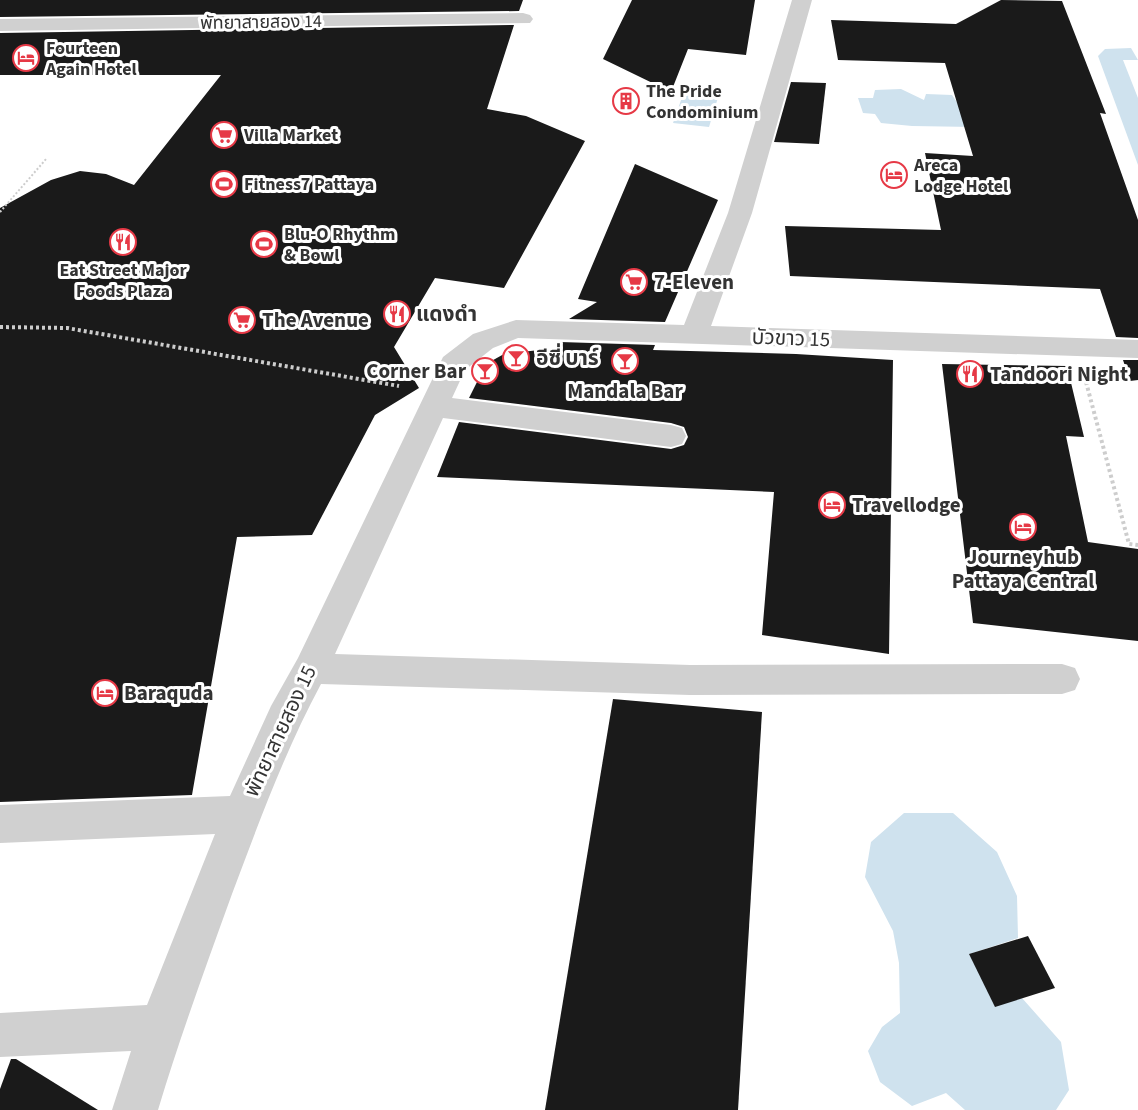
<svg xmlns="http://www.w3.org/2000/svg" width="1138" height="1110" font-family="'Source Sans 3','Noto Sans Thai',sans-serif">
  <rect width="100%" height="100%" fill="#fff"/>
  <g fill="#cfe2ee">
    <polygon points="1131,48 1138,60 1123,60 1138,98 1138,165 1098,56 1105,49"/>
    <polygon points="686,86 720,91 709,127 673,123"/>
    <polygon points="901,89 924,100 926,94 952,95 974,127 912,126 881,123 875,114 863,113 858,98 873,98 875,90"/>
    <polygon points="904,813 953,813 997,852 1017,896 1018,938 970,954 1022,998 1061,1042 1069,1090 1056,1110 965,1110 946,1093 912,1106 880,1082 868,1051 882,1027 900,1013 899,963 893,931 865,877 871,842"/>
  </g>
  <g fill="#1a1a1a">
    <polygon points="0,0 523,0 519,11 0,17"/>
    <polygon points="632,0 755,0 746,55 688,49 671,92 603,59"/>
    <polygon points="1001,0 1062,1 1106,114 1100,113 1138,220 1138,338 1116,337 1100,289 790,276 785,226 941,230 925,153 973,156 945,63 838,60 831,20 956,24"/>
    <polygon points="514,25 487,109 526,116 585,141 504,288 435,278 394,347 419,388 375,415 312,535 237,537 192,795 0,802 0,208 51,180 80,171 106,174 134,185 221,75 0,75 0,33"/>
    <polygon points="791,82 826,83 819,144 774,142"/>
    <polygon points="635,164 718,200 665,322 569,319 597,302 578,299"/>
    <polygon points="560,342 655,345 653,350 796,354 893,360 889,654 762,635 774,492 437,477 459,422 671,449 684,445 688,437 684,427 671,423 469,398 486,364 504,354 557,348"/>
    <polygon points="1123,360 1138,360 1138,380 1130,381"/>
    <polygon points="942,364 1067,366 1084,437 1066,436 1088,542 1138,549 1138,641 973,623"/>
    <polygon points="613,699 762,712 738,1110 545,1110"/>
    <polygon points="1028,936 1055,988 995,1007 969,954"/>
    <polygon points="11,1059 16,1059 98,1110 0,1110 0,1089"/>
  </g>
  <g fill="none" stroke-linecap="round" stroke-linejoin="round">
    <polyline stroke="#cdcdcd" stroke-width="2" stroke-dasharray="2 2" stroke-linecap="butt" points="0,212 47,158"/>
    <g stroke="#cdcdcd" stroke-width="4" stroke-dasharray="3 3" stroke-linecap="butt">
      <polyline points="0,327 67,328 399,386"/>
      <polyline points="1086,382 1129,544 1138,545"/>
    </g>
    <g fill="#d0d0d0" fill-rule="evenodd">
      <path d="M792,0H812L752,213L711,326L1138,340V358L518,338L493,348L465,370L452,398L671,425L682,428L686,436L682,444L671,447L443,418L335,654L690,665L1062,664L1075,668L1080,679L1075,690L1062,694L690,695L321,684C285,751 259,822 232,894C206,966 180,1037 158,1110H112L131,1051L0,1057V1013L147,1005L215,834L0,843V805L230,796L271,706L298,658L443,357L473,334L516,320L684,325L728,213Z"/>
      <polygon points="523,13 530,15 533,19 530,23 0,31 0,19"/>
    </g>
  </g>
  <defs>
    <symbol id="hotel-ring" viewBox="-11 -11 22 22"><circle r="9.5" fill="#fff" stroke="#e63946" stroke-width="1.5"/><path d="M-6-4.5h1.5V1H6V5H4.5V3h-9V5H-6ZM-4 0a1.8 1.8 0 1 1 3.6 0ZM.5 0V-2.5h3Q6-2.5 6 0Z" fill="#e63946"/></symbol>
    <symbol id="building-ring" viewBox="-11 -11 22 22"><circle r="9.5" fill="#fff" stroke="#e63946" stroke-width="1.5"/><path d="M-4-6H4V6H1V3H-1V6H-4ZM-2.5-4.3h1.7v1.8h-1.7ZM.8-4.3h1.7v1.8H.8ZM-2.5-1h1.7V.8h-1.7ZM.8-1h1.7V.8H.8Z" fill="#e63946"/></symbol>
    <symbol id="supermarket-ring" viewBox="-11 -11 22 22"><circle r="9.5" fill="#fff" stroke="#e63946" stroke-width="1.5"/><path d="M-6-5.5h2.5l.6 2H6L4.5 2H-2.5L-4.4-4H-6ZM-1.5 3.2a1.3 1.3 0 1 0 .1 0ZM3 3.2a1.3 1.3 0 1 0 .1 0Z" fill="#e63946"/></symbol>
    <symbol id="stadium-ring" viewBox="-11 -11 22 22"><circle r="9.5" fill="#fff" stroke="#e63946" stroke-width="1.5"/><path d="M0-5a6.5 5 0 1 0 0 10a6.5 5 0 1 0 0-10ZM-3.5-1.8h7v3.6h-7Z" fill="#e63946"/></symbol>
    <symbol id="restaurant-ring" viewBox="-11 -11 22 22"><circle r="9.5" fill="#fff" stroke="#e63946" stroke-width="1.5"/><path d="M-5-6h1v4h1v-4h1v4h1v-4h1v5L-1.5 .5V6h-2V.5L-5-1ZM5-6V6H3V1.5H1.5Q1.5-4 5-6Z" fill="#e63946"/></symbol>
    <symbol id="bar-ring" viewBox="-11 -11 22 22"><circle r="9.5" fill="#fff" stroke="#e63946" stroke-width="1.5"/><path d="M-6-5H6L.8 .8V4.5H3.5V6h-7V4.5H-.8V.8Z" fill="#e63946"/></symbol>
  </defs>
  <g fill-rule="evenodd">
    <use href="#hotel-ring" x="11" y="43" width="30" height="30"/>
    <use href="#building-ring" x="611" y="86" width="30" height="30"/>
    <use href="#supermarket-ring" x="209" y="120" width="30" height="30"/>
    <use href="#hotel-ring" x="879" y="160" width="30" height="30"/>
    <use href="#stadium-ring" x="209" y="169" width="30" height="30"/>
    <use href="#restaurant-ring" x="108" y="227" width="30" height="30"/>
    <use href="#stadium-ring" x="249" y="229" width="30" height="30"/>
    <use href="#supermarket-ring" x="619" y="267" width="30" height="30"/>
    <use href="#restaurant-ring" x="382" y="299" width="30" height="30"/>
    <use href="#supermarket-ring" x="227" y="305" width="30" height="30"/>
    <use href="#bar-ring" x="501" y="343" width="30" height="30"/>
    <use href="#bar-ring" x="610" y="346" width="30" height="30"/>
    <use href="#bar-ring" x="470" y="356" width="30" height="30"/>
    <use href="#restaurant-ring" x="955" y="359" width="30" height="30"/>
    <use href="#hotel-ring" x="817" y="490" width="30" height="30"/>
    <use href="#hotel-ring" x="1008" y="512" width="30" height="30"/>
    <use href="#hotel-ring" x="90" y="678" width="30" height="30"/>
  </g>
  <g text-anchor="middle" stroke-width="6" stroke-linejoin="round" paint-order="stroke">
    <g font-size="18" fill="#333" stroke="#fff">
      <text transform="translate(261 22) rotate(-1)" y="6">พัทยาสายสอง 14</text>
    </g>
    <g font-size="18" font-weight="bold" fill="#333" stroke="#fff" text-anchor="start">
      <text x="46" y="54">Fourteen<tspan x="46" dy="21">Again Hotel</tspan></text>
      <text x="646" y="97">The Pride<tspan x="646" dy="21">Condominium</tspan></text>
      <text x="244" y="141">Villa Market</text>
      <text x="914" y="171">Areca<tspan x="914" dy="21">Lodge Hotel</tspan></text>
      <text x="244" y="190">Fitness7 Pattaya</text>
      <text x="284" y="240">Blu-O Rhythm<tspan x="284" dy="21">&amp; Bowl</tspan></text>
      <text x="123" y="276" text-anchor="middle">Eat Street Major<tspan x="123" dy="21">Foods Plaza</tspan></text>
    </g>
    <g font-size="21" font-weight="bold" fill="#333" stroke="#fff" text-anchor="start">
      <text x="654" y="289">7-Eleven</text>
      <text x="416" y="321">แดงดำ</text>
      <text x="262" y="327">The Avenue</text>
      <text x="536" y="365">อีซี่ บาร์</text>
      <text x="466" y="378" text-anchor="end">Corner Bar</text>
      <text x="990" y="381">Tandoori Night</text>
      <text x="625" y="398" text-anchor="middle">Mandala Bar</text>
      <text x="852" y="512">Travellodge</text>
      <text x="1023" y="564" text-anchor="middle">Journeyhub<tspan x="1023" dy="24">Pattaya Central</tspan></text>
      <text x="124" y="700">Baraquda</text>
    </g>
    <g font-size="21" fill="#333" stroke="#fff">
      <text transform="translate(791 338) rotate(2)" y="7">บัวขาว 15</text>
      <text transform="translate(280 731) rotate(-65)" y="7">พัทยาสายสอง 15</text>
    </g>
  </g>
</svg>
